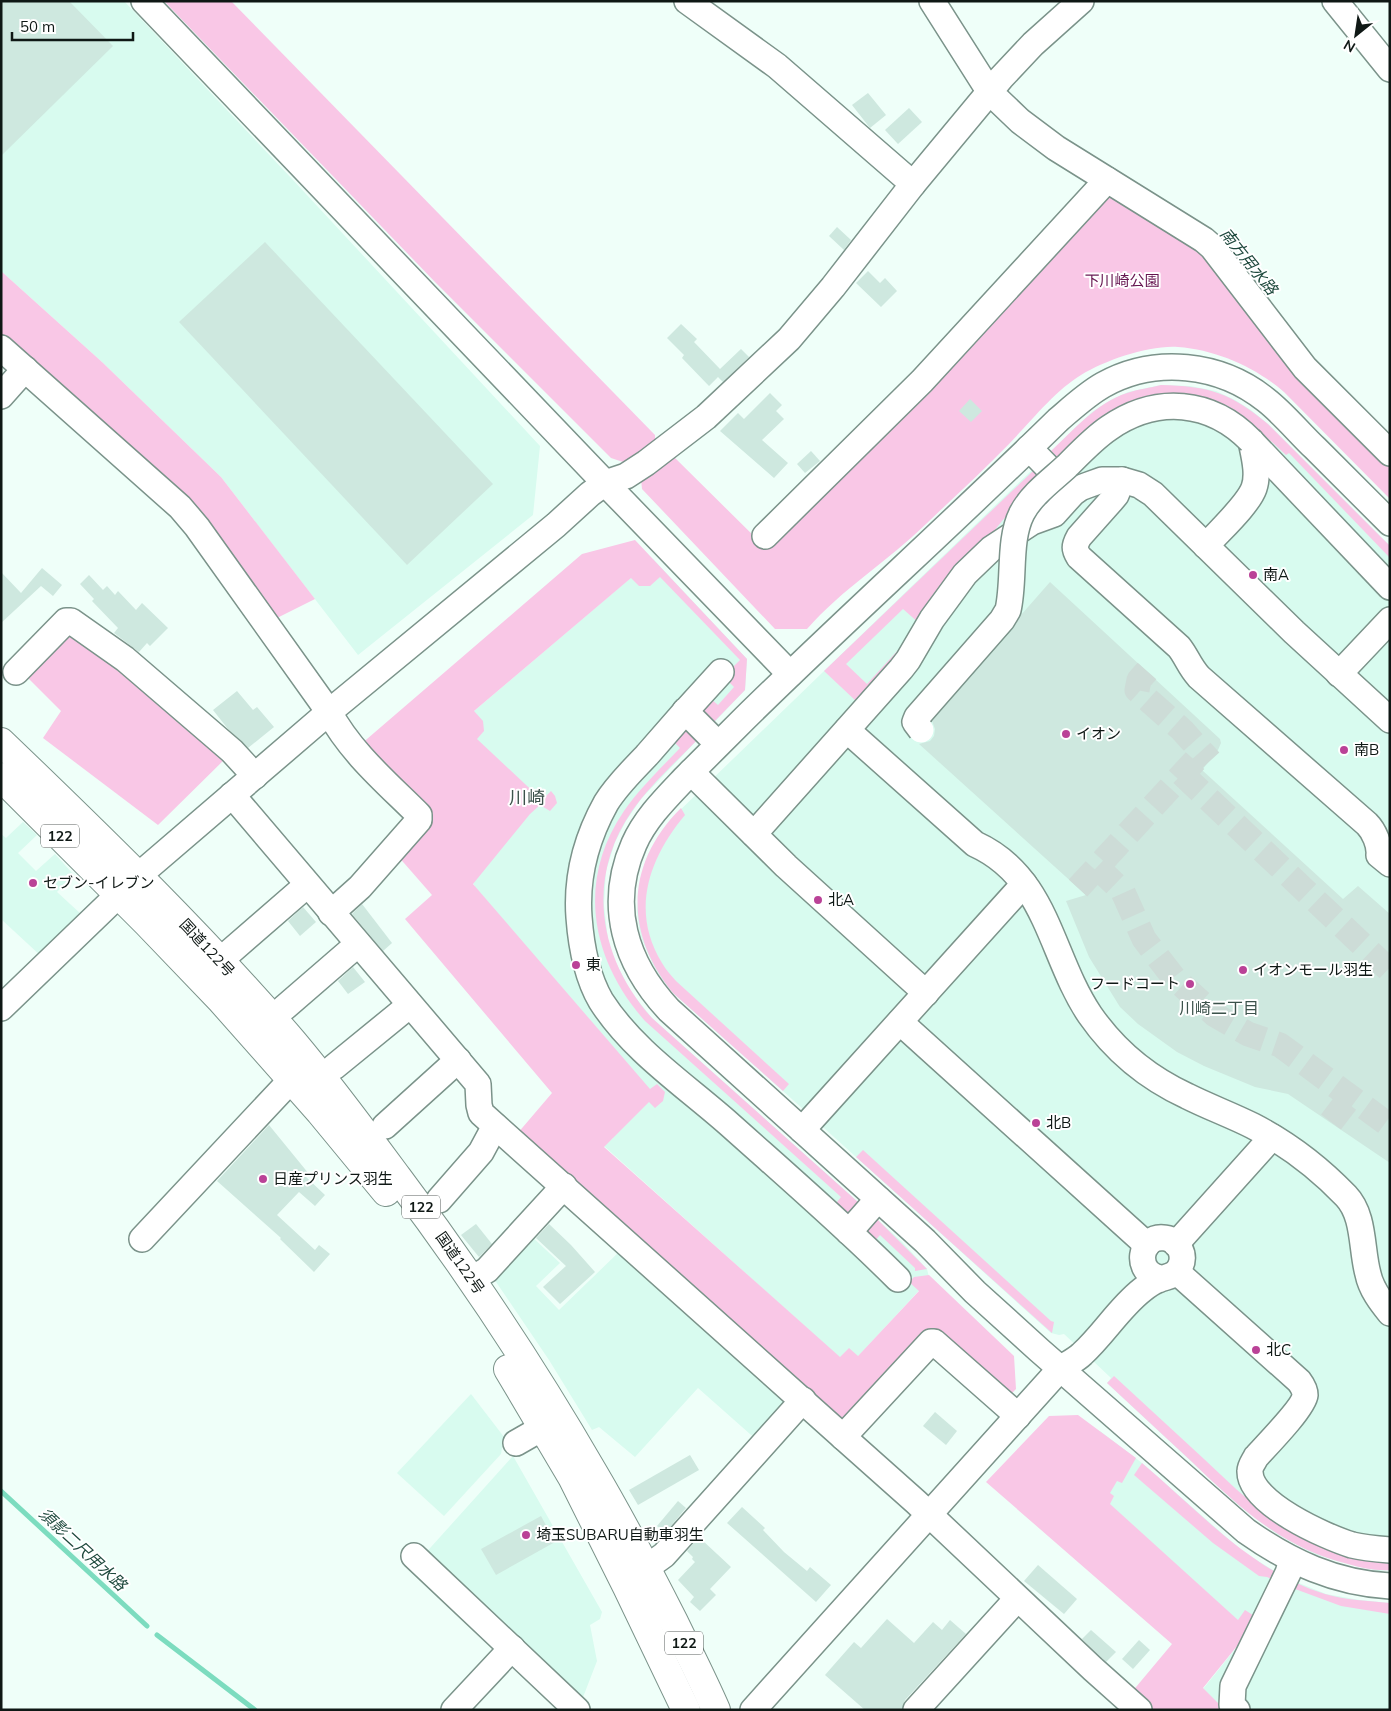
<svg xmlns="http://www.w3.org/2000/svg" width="1391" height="1711" font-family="Mulish,'Noto Sans JP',sans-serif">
  <rect width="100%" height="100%" fill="#effff9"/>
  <g fill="#d8fbef">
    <polygon points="1,1 124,1 293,180 540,446 533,515 358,655 221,477 102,362 1,271"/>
    <polygon points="1161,385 1190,386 1216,391 1235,400 1251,410 1268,424 1390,546 1390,1570 1378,1571 1357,1566 1316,1555 1278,1535 1237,1504 1107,1383 1111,1378 1092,1360 1064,1334 1059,1335 1051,1333 783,1091 673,993 661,979 653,965 640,935 637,912 640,881 648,854 673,817 1092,412 1111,400 1128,392"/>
    <polygon points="653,559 747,659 745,690 641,799 626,821 615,842 606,871 604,905 608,940 614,959 631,992 652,1018 868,1211 902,1242 927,1269 930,1281 926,1283 849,1366 604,1146 613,1138 473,883 447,734"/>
    <polygon points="23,822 37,835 18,853 36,871 55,854 73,874 57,892 82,915 41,956 1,919 1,834 6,838"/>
    <polygon points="530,1235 560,1263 536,1286 559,1310 621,1250 794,1404 759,1442 698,1388 635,1457 599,1427 592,1430 549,1360 492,1276"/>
    <polygon points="471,1394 504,1437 501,1454 444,1516 397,1473"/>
    <polygon points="1100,1431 1142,1463 1242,1551 1284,1577 1326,1594 1360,1600 1390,1603 1390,1710 1225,1710 1212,1699 1203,1689 1240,1643 1056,1480"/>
    <polygon points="513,1456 602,1612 600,1619 590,1625 597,1661 580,1705 422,1557"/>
  </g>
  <g fill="#f9c7e6">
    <polygon points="164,1 231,1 655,435 655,443 626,463 611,458 435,282"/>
    <path d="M1104,192L1201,244L1390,459V499L1284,392C1255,367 1217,350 1178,347C1149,345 1106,360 1081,375C1056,390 1031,421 1010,443C983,471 954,497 926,524C888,561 842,589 807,629H775L642,489L641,479L671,454L765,547Z"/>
    <polygon points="1,271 102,362 221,477 315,599 271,621 188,504 1,340"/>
    <path d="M1161,385C1209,386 1231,393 1268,424L1390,546V558L1289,453L1286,455L1251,423L1227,408L1188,396L1156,395L1131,402L1104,416L1058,458L1051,451C1075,429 1096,403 1127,393C1138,389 1150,388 1161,385Z"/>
    <polygon points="1034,470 1042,477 1002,521 920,624 903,609 846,664 867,684 899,649 910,633 894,664 857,702 824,671"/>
    <polygon points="635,540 747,659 745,690 712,724 699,711 711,699 718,705 734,687 726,679 727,673 740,660 660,577 650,586 639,586 631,578 474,711 483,721 484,731 477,739 542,800 551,791 555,796 557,803 550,811 540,805 530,814 473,884 650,1089 657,1084 665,1092 663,1101 655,1108 649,1102 604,1147 840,1357 849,1348 858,1356 919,1291 909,1282 914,1277 929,1275 1014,1356 1016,1389 1005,1400 931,1333 845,1430 517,1134 552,1093 405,919 432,895 397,855 429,816 360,745 582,554"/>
    <polygon points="69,627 229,755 158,825 43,738 61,711 23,673"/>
    <path d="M686,726L699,738C677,761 651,784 632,811C585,879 599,959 652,1018L858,1202L845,1217L833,1207L841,1197L645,1021C591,960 576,881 624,811C640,788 661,768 680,748L672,740Z"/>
    <path d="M681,808L685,815C649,858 630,911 662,963C666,970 671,975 676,981L789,1084L783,1091L673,993C624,933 625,864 681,808Z"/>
    <polygon points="863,1150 1051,1321 1054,1322 1052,1333 856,1157"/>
    <polygon points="875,1217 927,1269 915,1271 915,1268 880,1235 873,1243 862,1232"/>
    <path d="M1114,1376C1144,1404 1174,1431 1204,1459C1242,1495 1279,1531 1330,1550C1349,1558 1370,1559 1390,1561V1570C1376,1571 1362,1568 1348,1564C1282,1548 1239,1507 1191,1461C1163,1435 1135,1409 1107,1383Z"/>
    <polygon points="1078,1415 1136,1458 1122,1483 1117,1481 1110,1493 1114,1496 1110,1504 1238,1620 1245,1610 1259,1619 1203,1688 1225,1710 1150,1710 1131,1693 1172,1644 986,1482 1049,1416"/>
    <path d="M1142,1463C1200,1512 1251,1571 1325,1594C1346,1600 1368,1601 1390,1603V1614L1341,1606L1287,1586L1267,1577L1259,1576L1213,1543L1134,1475Z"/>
  </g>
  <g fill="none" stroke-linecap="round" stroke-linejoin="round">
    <g stroke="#7cdcbf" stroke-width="5">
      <polyline points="1,1491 147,1626"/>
      <polyline points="157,1635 255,1710"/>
    </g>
  </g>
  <g fill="#cee8df">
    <polygon points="1,1 69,1 113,46 1,156"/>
    <polygon points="868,93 886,115 870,128 852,105"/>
    <polygon points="909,108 922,122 898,144 885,130"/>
    <polygon points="837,227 851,240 844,250 829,236"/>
    <polygon points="265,242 493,484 407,565 179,322"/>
    <polygon points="868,271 880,283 885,278 897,291 881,307 856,283"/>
    <polygon points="681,324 697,339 694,342 720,369 741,349 749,357 723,382 718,377 709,386 682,358 684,355 667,338"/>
    <polygon points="770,393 782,405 776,411 784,419 762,440 788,463 774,478 720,431 738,413 744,419"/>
    <polygon points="970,399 982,411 971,422 959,411"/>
    <polygon points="811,451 820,461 805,473 797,464"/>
    <polygon points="42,568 62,585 53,596 41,586 1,623 1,572 21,593"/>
    <polygon points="89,575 103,590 107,586 115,595 118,591 136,610 142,603 168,628 150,646 147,643 139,652 114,633 118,628 92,601 94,599 80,584"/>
    <polygon points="1050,582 1220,739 1221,743 1218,750 1202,770 1343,899 1358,886 1390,914 1390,1163 1288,1094 1255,1087 1204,1066 1177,1052 1138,1024 1120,1007 1089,957 1066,901 1086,895 919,744 930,741 934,736 935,729 932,721 1013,629 1021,615"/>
    <polygon points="237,691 253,710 257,707 274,727 248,748 228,729 213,710"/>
    <polygon points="362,904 392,943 383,951 352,914"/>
    <polygon points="303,907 316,922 300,936 288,921"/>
    <polygon points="353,967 365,982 348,994 338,981"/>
    <polygon points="269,1125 309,1174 306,1177 325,1195 315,1206 299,1192 277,1215 315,1250 319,1245 330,1254 314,1272 280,1239 281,1238 217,1181"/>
    <polygon points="476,1224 492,1244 479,1257 461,1235"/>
    <polygon points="549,1224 571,1245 595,1272 560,1304 543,1287 566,1266 536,1238"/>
    <polygon points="935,1412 957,1431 946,1445 923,1426"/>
    <polygon points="690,1455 699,1470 638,1505 629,1490"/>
    <polygon points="678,1501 686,1508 665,1533 657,1526"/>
    <polygon points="742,1507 765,1528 763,1530 784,1552 807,1571 810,1567 831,1585 816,1602 727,1523"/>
    <polygon points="541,1516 555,1542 496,1575 481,1549"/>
    <polygon points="700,1536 703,1539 702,1540 731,1567 710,1589 716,1595 700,1611 690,1602 694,1597 678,1580 695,1562 692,1559 693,1557 687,1551"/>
    <polygon points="1038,1565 1077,1599 1064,1614 1024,1581"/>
    <polygon points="887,1619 914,1643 933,1622 942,1630 950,1620 966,1634 905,1700 902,1710 865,1710 825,1675 854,1642 861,1648"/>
    <polygon points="1091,1630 1116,1652 1106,1662 1082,1639"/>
    <polygon points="1139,1640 1150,1650 1133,1669 1122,1659"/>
  </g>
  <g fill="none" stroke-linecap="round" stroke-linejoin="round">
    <g stroke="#cddcd7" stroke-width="25" stroke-dasharray="25 12" stroke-linecap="butt">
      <polyline points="1147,671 1139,680 1137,690 1182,730 1210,761"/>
      <polyline points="1182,774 1390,971"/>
      <polyline points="1097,867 1123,892 1144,939 1174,978 1215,1015 1248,1034 1280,1045 1390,1126"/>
      <polyline points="1078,888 1202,753"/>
      <polyline points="1331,1122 1350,1097"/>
    </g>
    <defs>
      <g id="minor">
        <polyline points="144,1 605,483 790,674"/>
        <polyline points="687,1 777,66 913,184"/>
        <polyline points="932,1 984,83 997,99 1020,121 1056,148 1204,240 1212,247 1305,368 1390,453"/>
        <polyline points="1335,1 1390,69"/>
        <path d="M1,348L180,507L197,527L329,712C351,753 387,783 419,815V820L360,887L331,913"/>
        <polyline points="1,396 25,369"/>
        <polyline points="1251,441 1390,587"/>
        <polyline points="1029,448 1071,491"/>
        <path d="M1122,480L1116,495L1111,501L1079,537C1074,546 1074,549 1079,557L1179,647C1187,657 1189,666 1199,677L1367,824C1374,831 1380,845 1379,855L1390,864"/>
        <path d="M1390,523C1365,498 1340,473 1315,448C1299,433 1284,414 1266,400C1220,363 1155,356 1103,385C1087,394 1072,408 1058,420C955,521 848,617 745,718C725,738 704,759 684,779C665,799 645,819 634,844C607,905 625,963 669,1010L925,1241L975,1292L1039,1350L1246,1531C1290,1562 1335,1583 1390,1586"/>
        <polyline points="765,536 922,381 1107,180"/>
        <path d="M1206,546C1219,531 1248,505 1254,488C1259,474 1254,456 1251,441"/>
        <polyline points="16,672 66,621 71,621 125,659 232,751 255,776"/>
        <path d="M721,672C696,699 671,727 647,755C633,770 617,785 606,803C586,839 576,876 579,917C581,945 587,977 601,1001C633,1051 685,1085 729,1124C786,1175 844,1225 898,1279"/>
        <polyline points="1339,674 1390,620"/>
        <polyline points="685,711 718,744"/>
        <path d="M847,730L975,844C1048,877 1050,956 1090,1015C1115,1051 1148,1078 1187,1096C1209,1107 1231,1115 1253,1126C1286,1143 1320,1169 1346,1196C1365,1216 1361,1249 1368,1274C1371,1289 1381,1302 1390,1313"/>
        <polyline points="691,772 786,866 926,993"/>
        <polyline points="232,795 478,1084 479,1105 481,1113 843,1437 916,1502 1093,1669 1139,1710"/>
        <polyline points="754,834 901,669 908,660 932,619 946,600 965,574 991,549 1032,522 1054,514 1073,493 1080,488 1088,485 1102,480 1122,480 1139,485 1153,494 1294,632 1390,720"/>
        <polyline points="231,951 307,885"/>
        <polyline points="1,1008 138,876 329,712 556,525 590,494 605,483 626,476 646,463 706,417 789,339 833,287 913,184 1001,78 1033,44 1081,1"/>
        <polyline points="284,1008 358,944"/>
        <polyline points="900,1022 1147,1245"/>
        <polyline points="334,1067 410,1005"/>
        <polyline points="385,1126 458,1060"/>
        <polyline points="802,1130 1024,884"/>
        <polyline points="439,1200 481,1152 495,1126"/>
        <polyline points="849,1232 878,1199"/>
        <polyline points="142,1239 292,1079"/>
        <polyline points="1176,1244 1272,1137"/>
        <path d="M1177,1272L1299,1381C1302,1385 1305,1390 1305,1395C1304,1407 1266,1446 1256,1457C1254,1461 1250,1466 1250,1471C1249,1503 1326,1537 1352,1545C1364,1548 1377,1549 1390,1550"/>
        <polyline points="472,1279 487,1270 564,1186"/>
        <polyline points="843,1437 931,1342 934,1342 1018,1416"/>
        <polyline points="516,1443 544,1427"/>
        <polyline points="414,1556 577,1710"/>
        <polyline points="646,1568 664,1555 803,1400"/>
        <polyline points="454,1710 512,1648"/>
        <path d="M753,1710L1060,1369C1067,1364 1076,1360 1082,1354C1104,1334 1119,1308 1142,1290C1147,1286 1152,1282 1158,1280C1167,1276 1175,1277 1180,1267C1186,1255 1179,1240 1165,1238C1139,1234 1133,1274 1161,1278"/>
        <polyline points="916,1710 1017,1599"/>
        <polyline points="1237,1710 1232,1705 1233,1686 1288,1573 1292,1560"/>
      </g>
      <g id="highway">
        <path d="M1,742C102,839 203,937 294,1043C331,1087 364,1132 398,1178C469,1272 534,1370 593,1472C622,1521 648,1571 674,1622C688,1651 703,1680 716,1710"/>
        <polyline points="1,777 147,923 220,999 320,1112 386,1192"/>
        <polyline points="508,1369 572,1477 627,1587 686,1710"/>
      </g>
    </defs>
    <use href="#minor" stroke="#7b938a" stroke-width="28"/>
    <use href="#highway" stroke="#7b938a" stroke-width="30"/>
    <use href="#minor" stroke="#fff" stroke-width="25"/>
    <use href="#highway" stroke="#fff" stroke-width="28"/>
    <defs>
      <path id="minor-bridge" d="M921,730L915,722L917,717L1002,620L1008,610C1015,580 1008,540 1022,513C1032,494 1052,480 1067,466C1080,453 1094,438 1109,428C1157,395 1211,400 1251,441"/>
    </defs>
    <use href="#minor-bridge" stroke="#7b938a" stroke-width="28" stroke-linecap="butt"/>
    <use href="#minor-bridge" stroke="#fff" stroke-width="25"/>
  </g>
  <g fill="#ba4297" stroke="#fff" stroke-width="2">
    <circle cx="1253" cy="575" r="5"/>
    <circle cx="1066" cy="734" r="5"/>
    <circle cx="1344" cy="750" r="5"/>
    <circle cx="33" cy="883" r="5"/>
    <circle cx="818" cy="900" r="5"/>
    <circle cx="576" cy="965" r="5"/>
    <circle cx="1243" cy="970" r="5"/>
    <circle cx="1190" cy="984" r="5"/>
    <circle cx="1036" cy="1123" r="5"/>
    <circle cx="263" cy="1179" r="5"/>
    <circle cx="1256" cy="1350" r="5"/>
    <circle cx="526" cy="1535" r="5"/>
  </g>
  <g text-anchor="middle" stroke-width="4" stroke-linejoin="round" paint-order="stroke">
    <g fill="#fff" stroke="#575d5b" stroke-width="1">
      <rect x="41" y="824.5" width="38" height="23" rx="4"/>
      <rect x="402" y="1195.5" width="38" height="23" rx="4"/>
      <rect x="665" y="1631.5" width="38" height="23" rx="4"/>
    </g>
    <g font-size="14" font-weight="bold" fill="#0f1815">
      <text x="60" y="841">122</text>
      <text x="421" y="1212">122</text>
      <text x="684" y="1648">122</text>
    </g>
    <g font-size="15" fill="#661550" stroke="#fff">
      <text x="1122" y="286">下川崎公園</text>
    </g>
    <g font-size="15" fill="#0f1815" stroke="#fff" text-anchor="start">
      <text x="1263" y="580">南A</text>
      <text x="1076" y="739">イオン</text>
      <text x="1354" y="755">南B</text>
      <text x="43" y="888">セブン-イレブン</text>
      <text x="828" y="905">北A</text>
      <text x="586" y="970">東</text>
      <text x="1253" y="975">イオンモール羽生</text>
      <text x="1180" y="989" text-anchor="end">フードコート</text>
      <text x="1046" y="1128">北B</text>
      <text x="273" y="1184">日産プリンス羽生</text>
      <text x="1266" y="1355">北C</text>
      <text x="536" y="1540">埼玉SUBARU自動車羽生</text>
    </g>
    <g font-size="15" fill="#0f1815" stroke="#fff">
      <text transform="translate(207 948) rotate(47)" y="5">国道122号</text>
      <text transform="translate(460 1263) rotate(55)" y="5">国道122号</text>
    </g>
    <g font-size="16" font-style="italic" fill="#1e493d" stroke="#fff">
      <text transform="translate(1249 261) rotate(51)" y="6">南方用水路</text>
      <text transform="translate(83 1549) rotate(43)" y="6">須影二尺用水路</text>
    </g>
    <g font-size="16" fill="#3c524b" stroke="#fff">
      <text x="1219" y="1014">川崎二丁目</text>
    </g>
    <g font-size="18" fill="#3c524b" stroke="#fff">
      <text x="527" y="804">川崎</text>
    </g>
  </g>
  <rect width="1391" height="1711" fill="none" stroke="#0f1815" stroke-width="5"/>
  <g transform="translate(1356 35) rotate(210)" stroke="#ffffff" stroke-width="4" paint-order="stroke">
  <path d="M0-4L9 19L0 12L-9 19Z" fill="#0f1815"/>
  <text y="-8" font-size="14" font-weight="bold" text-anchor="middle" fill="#0f1815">N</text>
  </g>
  <path d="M12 32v8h121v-8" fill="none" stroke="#0f1815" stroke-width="2.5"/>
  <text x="20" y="32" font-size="15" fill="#0f1815" stroke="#ffffff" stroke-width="4" paint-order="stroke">50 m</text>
</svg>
